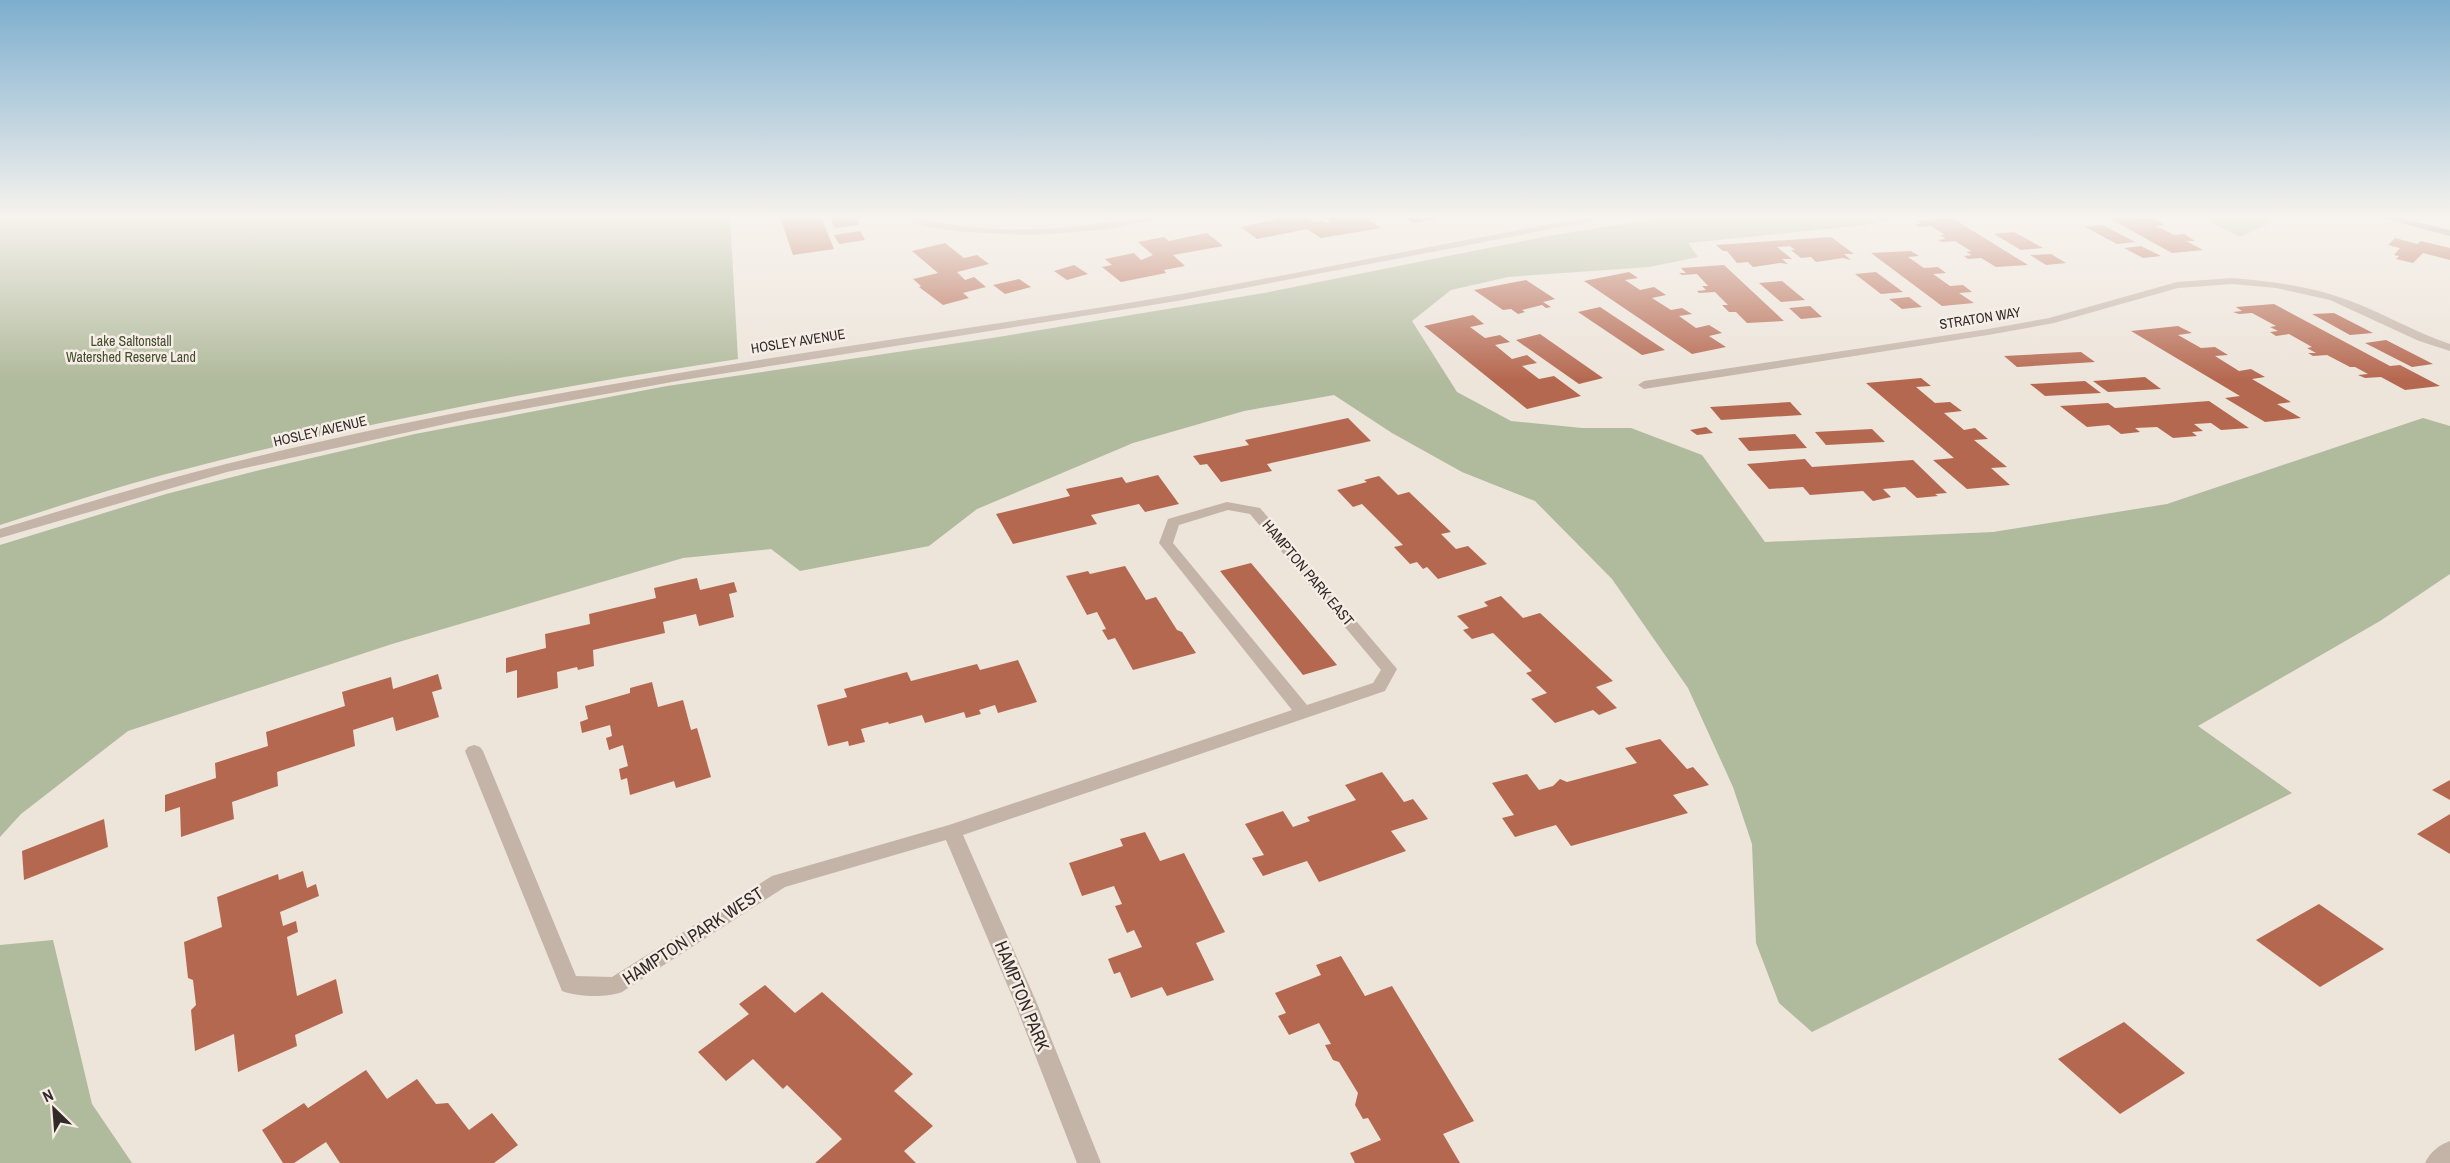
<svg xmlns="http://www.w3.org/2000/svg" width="2450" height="1163" font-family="'Archivo Narrow',sans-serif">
  <rect width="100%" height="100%" fill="#ede4da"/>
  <g fill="#b0ba9c">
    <path d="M0,217H730L738,359C552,387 365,422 182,470C121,485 60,506 0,525Z"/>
    <polygon points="1667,217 1903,217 1866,225 1688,243 1698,257 1649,267 1508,277 1451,290 1412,321 1457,392 1511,421 1582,428 1631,428 1702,455 1765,542 1993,532 2167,504 2423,418 2450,426 2450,574 2380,621 2198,726 2292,793 1812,1032 1779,1003 1756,943 1752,844 1733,787 1688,688 1612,579 1535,501 1462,472 1392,433 1334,395 1244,411 1133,443 977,509 929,546 800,571 771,549 683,558 392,644 128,731 21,814 0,837 0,545 166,494 260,470 415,434 667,386 992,338 1264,293 1548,236"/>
    <polygon points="2199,217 2282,217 2240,237"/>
    <polygon points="53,940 92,1104 132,1163 0,1163 0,945"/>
  </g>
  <g fill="#b56850">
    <polygon points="780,217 821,217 834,249 793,255"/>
    <polygon points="835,217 855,217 859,225 835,228 830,218"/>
    <polygon points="1276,217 1306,217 1315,222 1323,221 1327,223 1331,222 1325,217 1364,217 1381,228 1321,238 1307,229 1257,239 1241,227 1277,219"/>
    <polygon points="1404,217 1436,217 1436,219 1413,223"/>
    <polygon points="2107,217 2154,219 2165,225 2156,226 2174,235 2184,234 2195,241 2186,241 2203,250 2172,253"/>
    <polygon points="1952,218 2028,265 1996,267 1981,258 1968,259 1964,256 1972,255 1966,252 1971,251 1955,241 1942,242 1938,240 1946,239 1940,235 1945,235 1931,226 1919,227 1915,224 1922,224 1917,221"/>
    <polygon points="2103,225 2135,242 2117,244 2085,227"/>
    <polygon points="860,231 865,240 839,244 834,235"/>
    <polygon points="2014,232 2043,248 2021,250 1994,234"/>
    <polygon points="1207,233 1223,246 1173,255 1185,266 1164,270 1166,273 1121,282 1102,267 1112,265 1105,259 1134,253 1141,260 1153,255 1138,242 1164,237 1169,241"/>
    <polygon points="1831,237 1854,254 1844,254 1851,260 1843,258 1816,262 1811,257 1801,258 1791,250 1795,250 1790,246 1777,247 1792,259 1782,259 1788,264 1780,263 1753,267 1748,262 1737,263 1727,251 1723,251 1716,245"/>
    <polygon points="2395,238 2417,244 2421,241 2450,248 2450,260 2423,253 2413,263 2396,259 2399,256 2394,255 2400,248 2388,245"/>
    <polygon points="945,243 964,258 977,255 989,264 957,272 965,280 974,277 986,287 963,293 969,298 943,305 919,287 921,286 913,279 938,273 912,251"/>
    <polygon points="2141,246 2161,256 2143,258 2124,248"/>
    <polygon points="1911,251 1919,256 1908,257 1924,268 1938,267 1946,273 1933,274 1950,286 1963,285 1972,292 1959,293 1974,303 1942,306 1871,253"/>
    <polygon points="2051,254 2066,263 2046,265 2030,255"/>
    <polygon points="1074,265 1088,274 1067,280 1054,271"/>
    <polygon points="1724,265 1784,321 1747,323 1736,312 1729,312 1722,305 1728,305 1715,292 1699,293 1697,291 1706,290 1702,286 1708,286 1697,274 1682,275 1679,273 1686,273 1681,268"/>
    <polygon points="1629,272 1638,278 1625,280 1640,290 1654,287 1666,295 1652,298 1671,310 1682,308 1692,314 1679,316 1696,328 1709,325 1722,333 1709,336 1726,347 1692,354 1584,281"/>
    <polygon points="1876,272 1903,292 1881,294 1855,274"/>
    <polygon points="1019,279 1031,287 1005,294 993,285"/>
    <polygon points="1526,280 1555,299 1543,302 1551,307 1546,308 1542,305 1522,310 1525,312 1518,314 1511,309 1503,310 1474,290"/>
    <polygon points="1782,281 1805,300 1781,302 1759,283"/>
    <polygon points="1909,297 1922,307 1902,309 1889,299"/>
    <polygon points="2274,304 2390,366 2400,365 2440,386 2405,390 2381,377 2365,378 2358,375 2368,374 2355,367 2350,367 2327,355 2313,356 2308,353 2316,353 2307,348 2312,347 2289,334 2276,336 2270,332 2278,331 2270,327 2276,326 2252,313 2239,314 2233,312 2242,311 2236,307"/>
    <polygon points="1810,306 1822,317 1801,319 1789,308"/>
    <polygon points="1600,307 1665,350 1642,355 1578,312"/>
    <polygon points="2334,313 2373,333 2350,335 2312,314"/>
    <polygon points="1473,315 1484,324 1470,327 1485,338 1500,335 1510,342 1495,345 1512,359 1527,355 1537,363 1522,366 1539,379 1554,376 1581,396 1527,409 1424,326"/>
    <polygon points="2178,326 2192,333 2178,335 2201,348 2215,347 2228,355 2215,356 2239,371 2251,369 2265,377 2252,379 2291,402 2277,404 2301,418 2265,422 2225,398 2240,396 2131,331"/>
    <polygon points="1540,334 1603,378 1579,384 1516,340"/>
    <polygon points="2386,340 2433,364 2412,367 2365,343"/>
    <polygon points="2081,352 2095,362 2017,367 2004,356"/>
    <polygon points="2145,377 2161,389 2108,392 2093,381"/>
    <polygon points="1921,378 1931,386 1916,387 1935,403 1950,402 1962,411 1944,413 1964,430 1975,428 1988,439 1974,440 2007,467 1991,468 2010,485 1967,489 1933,460 1954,458 1866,383"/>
    <polygon points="2085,381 2101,393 2045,396 2030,384"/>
    <polygon points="2209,401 2249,428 2221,430 2211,423 2194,424 2203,431 2192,432 2197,436 2173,438 2157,427 2135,428 2140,432 2121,434 2109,425 2087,427 2060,406 2108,403 2115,408"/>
    <polygon points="1790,402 1802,415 1721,420 1710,407"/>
    <polygon points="1348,418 1371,441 1267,464 1272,471 1221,482 1207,464 1200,465 1193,456 1249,445 1245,440"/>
    <polygon points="1706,427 1713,433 1697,435 1690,430"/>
    <polygon points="1872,429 1885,442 1826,445 1815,432"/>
    <polygon points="1795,434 1807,448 1749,451 1738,438"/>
    <polygon points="1805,459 1812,467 1913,460 1947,493 1935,494 1938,496 1917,498 1905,487 1883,489 1891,497 1873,501 1863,491 1810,495 1803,487 1769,489 1747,464"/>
    <polygon points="1158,475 1179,504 1145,512 1139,504 1091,515 1097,524 1013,544 996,514 1070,496 1066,489 1122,477 1126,483"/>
    <polygon points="1379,476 1398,495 1409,492 1451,532 1441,534 1456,549 1468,546 1487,564 1438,579 1427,567 1423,569 1417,562 1410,564 1394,547 1403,545 1362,504 1353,507 1337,490 1367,482 1364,480"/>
    <polygon points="1251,563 1337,665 1303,675 1220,571"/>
    <polygon points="1125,566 1146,600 1156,597 1177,630 1182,632 1196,653 1133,670 1115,638 1108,640 1102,630 1106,629 1097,612 1087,615 1066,576 1088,571 1090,574"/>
    <polygon points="697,578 700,590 734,582 737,592 729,594 734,617 699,626 696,614 663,622 665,633 593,650 594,666 578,670 577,667 557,672 558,688 517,698 517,670 506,673 506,658 546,648 545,634 590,624 589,614 656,598 654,588"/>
    <polygon points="1501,596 1523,618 1540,613 1613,681 1596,687 1617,708 1599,715 1593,710 1555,723 1531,699 1547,693 1526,673 1532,671 1493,633 1472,639 1463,630 1469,628 1457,616 1488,606 1484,602"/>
    <polygon points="1018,660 1037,702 998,713 995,705 979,710 981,714 966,718 964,712 925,723 922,715 889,724 888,722 861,729 865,742 849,746 848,741 828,746 817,705 847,697 844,689 907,672 911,681 977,664 980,670"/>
    <polygon points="438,674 442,689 432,692 439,717 396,731 393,717 353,730 355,746 277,772 278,786 232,802 234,819 181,837 180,807 165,812 165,795 216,778 215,763 268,746 266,732 345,706 342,692 391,677 393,689"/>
    <polygon points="652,682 658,707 683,700 691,730 697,728 711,777 676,788 674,781 630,795 627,778 621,780 619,769 628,766 623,745 609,750 606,738 612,736 610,725 582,733 580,722 588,719 585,706 630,693 630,688"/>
    <polygon points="1660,739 1687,769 1693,767 1709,785 1673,795 1688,813 1571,846 1556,825 1515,837 1502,818 1514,815 1492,783 1527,774 1539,790 1553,786 1560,779 1567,782 1637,763 1625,748"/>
    <polygon points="1382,772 1404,802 1413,799 1428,819 1391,831 1406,851 1319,882 1307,861 1263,876 1252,858 1264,855 1245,824 1283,811 1293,827 1310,821 1307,817 1356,800 1345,785"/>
    <polygon points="2450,780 2450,800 2432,790"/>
    <polygon points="2450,814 2450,854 2417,834"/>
    <polygon points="104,819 108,847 24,880 22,851"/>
    <polygon points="1145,832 1160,861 1184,853 1225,932 1196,943 1214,980 1167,996 1162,987 1131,998 1120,972 1114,974 1108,959 1142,947 1134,930 1127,933 1115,906 1122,904 1114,886 1082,896 1069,863 1123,846 1120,839"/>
    <polygon points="303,871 307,888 316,884 319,896 280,912 283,926 296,921 298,932 287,937 297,996 336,979 343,1013 295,1035 297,1046 238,1072 234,1034 195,1051 191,1010 196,1005 193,980 188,978 184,942 222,927 217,897 278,874 279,880"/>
    <polygon points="2319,904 2384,949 2320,987 2256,940"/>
    <polygon points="1341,956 1365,996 1392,986 1474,1121 1443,1134 1460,1163 1355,1163 1350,1153 1381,1140 1368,1118 1363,1119 1355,1105 1358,1093 1339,1062 1333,1060 1325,1045 1331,1044 1319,1023 1289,1035 1278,1016 1286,1013 1275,993 1321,975 1316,965"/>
    <polygon points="765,985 795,1013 822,992 913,1074 894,1091 933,1126 904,1151 916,1163 815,1163 842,1139 787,1085 783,1089 753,1059 726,1081 698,1052 749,1014 739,1004"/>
    <polygon points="2124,1022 2185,1073 2120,1114 2058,1059"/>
    <polygon points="366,1070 387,1099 417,1079 436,1104 448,1103 469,1130 492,1113 518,1145 494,1163 340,1163 326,1142 294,1163 283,1163 262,1130 304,1103 308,1108"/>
  </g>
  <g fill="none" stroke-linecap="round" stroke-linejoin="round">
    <g fill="#c4b4a8" fill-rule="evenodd">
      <path d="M896,217C917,217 938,223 959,226C983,229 1009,230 1033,229C1079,229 1125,217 1170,217L1103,230L1033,235L963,232L930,227Z"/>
      <path d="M1591,217H1614L1177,301L683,380L468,419L227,472L0,538V529C83,504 166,478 251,458C533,389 823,351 1110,306C1271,280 1430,245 1591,217Z"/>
      <path d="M2232,278C2267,281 2303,285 2336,296C2375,308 2411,331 2450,344V351L2419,341L2330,300L2276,288L2232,284L2178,288L2054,323L1988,335L1644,389L1638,385L1644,381L1988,329L2049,318L2177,282Z"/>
      <path d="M1227,502L1260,508L1397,669L1385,691L963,835L1036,1001L1101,1163H1077L1014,1001L946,840L785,887L622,992C606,998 578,997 562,991L465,751L468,747L474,745L480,747L483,751L576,976L612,977L772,876L949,825L1292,710L1159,543L1168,519ZM1228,510L1250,514L1381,670L1373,683L1307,705L1173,543L1179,525Z"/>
      <path d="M2450,1141V1163H2425C2430,1152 2439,1145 2450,1141Z"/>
    </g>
    <polygon fill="#97847a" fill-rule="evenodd" points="2378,217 2396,217 2450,230 2450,236"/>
  </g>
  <linearGradient id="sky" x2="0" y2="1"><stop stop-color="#7daece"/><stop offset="0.57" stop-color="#f7f3ee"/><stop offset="1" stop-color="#f7f3ee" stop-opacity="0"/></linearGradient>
  <rect width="2450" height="380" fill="url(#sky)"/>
  <g text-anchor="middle" stroke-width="5" stroke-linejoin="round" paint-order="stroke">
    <g font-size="14" fill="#322a27" stroke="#f6eee6">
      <text transform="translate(1980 318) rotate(-9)" y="5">STRATON WAY</text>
      <text transform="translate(798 341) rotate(-9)" y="5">HOSLEY AVENUE</text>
      <text transform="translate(320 431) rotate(-13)" y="5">HOSLEY AVENUE</text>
    </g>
    <g font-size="14" fill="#424c2e" stroke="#f6eee6">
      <text x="131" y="346">Lake Saltonstall<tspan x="131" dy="16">Watershed Reserve Land</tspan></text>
    </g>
    <g font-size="15" fill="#322a27" stroke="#f6eee6">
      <text transform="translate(1308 573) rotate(50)" y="5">HAMPTON PARK EAST</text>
    </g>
    <g font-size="18" fill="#322a27" stroke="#f6eee6">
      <text transform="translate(693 936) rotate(-33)" y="6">HAMPTON PARK WEST</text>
      <text transform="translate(1022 996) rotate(68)" y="6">HAMPTON PARK</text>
    </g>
  </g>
  <g transform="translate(54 1109) rotate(335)" stroke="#f6eee6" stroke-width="4.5" paint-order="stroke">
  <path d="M0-4.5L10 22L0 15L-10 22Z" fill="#322a27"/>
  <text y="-9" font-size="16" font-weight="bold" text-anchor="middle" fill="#322a27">N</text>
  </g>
</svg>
